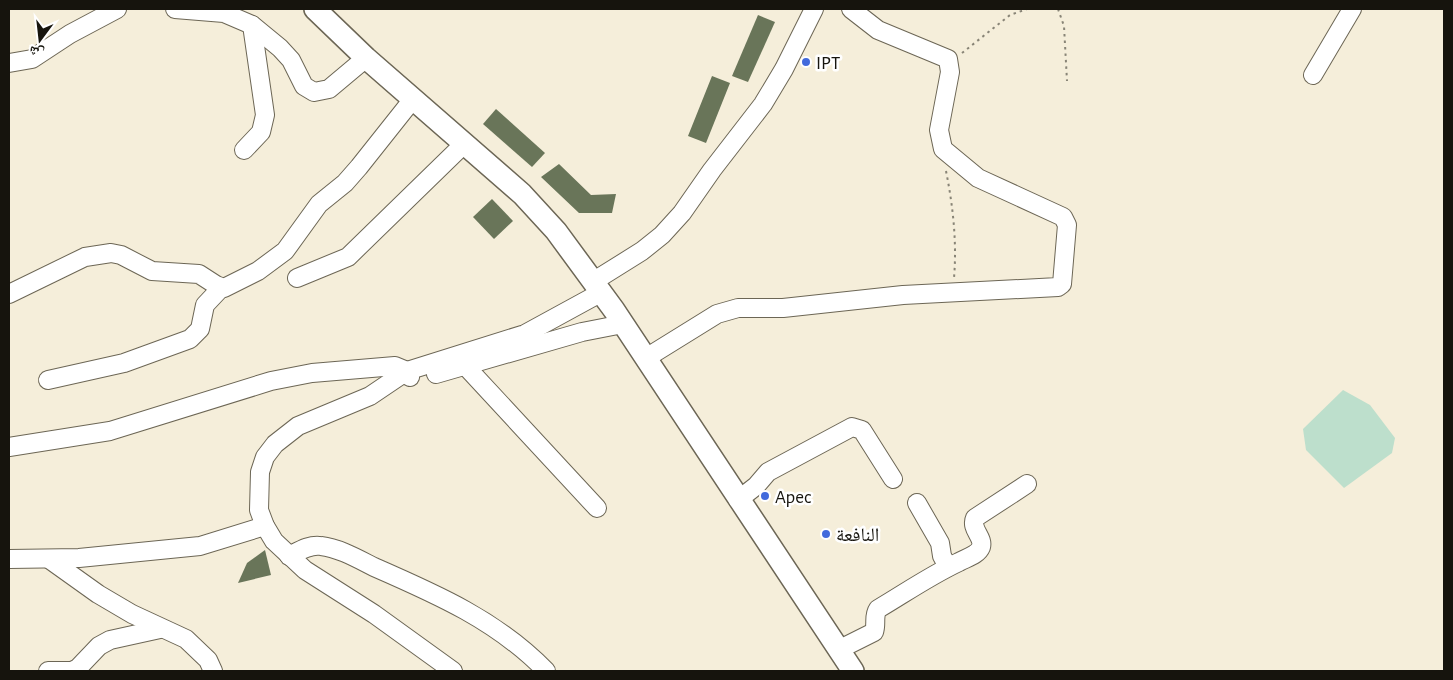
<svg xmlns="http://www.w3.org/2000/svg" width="1453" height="680" font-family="'Alegreya Sans','Noto Naskh Arabic',sans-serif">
  <rect width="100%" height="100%" fill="#f5eeda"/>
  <polygon fill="#bddfcc" points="1343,390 1370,405 1395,438 1392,453 1344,488 1306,450 1303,429"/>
  <g fill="#697559">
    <polygon points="758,15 775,22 748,82 732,76"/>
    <polygon points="712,76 730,83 706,143 688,136"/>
    <polygon points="496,109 545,153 532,167 483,124"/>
    <polygon points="559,164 591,195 616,194 612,213 579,213 541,177"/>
    <polygon points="492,199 513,221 494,239 473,217"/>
    <polygon points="265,550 271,575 238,583 247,563"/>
  </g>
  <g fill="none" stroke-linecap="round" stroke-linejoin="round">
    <defs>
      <g id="minor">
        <polyline points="175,9 224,13 252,25 280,48 291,60 304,86 314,92 329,89 366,58"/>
        <polyline points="9,63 32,59 70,34 117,9"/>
        <polyline points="1313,75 1352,9"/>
        <polyline points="244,150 261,132 265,115 252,25"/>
        <polyline points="297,278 348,257 464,144"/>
        <polyline points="594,281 642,251 662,235 682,213 712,170 763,104 784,69 814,9"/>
        <polyline points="9,294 85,257 111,253 121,255 152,271 199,274 216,285 224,288 258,271 285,251 319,204 345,183 359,167 413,99"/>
        <polyline points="458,358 597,508"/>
        <polyline points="646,358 717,314 738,308 783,308 903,295 1058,287 1062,284 1067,225 1063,217 978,178 943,149 939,130 950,72 948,59 878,30 851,9"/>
        <polyline points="436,374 582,332 623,324"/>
        <polyline points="48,380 124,363 190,339 200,329 205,305 221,288"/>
        <polyline points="9,447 110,431 271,381 312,373 395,366 407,371 410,377"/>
        <polyline points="738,500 756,486 768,472 852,427 862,430 893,479"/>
        <polyline points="917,503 940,543 942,556 948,567"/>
        <path d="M289,556C299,551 310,544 321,546C339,548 358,559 374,567C436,594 498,621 546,671"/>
        <polyline points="9,559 79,558 200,546 265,526"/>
        <polyline points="49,559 98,594 132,614 186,639 208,660 213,671"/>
        <path d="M840,649L874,632C877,624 873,616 878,609C905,593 931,575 959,562C966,558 978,555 981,547C984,537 970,529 975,518L1027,484"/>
        <polyline points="48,671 72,671 78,668 99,646 110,640 160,629"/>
        <polyline points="453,671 374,614 305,570 274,541 265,526 259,510 260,472 265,457 275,444 298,426 370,396 407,371 525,334 602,292"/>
      </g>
      <polyline id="major" points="315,9 366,58 522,194 556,231 614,310 853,671"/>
    </defs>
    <use href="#minor" stroke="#6c6655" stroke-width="20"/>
    <use href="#major" stroke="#6c6655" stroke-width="24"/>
    <g stroke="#888476" stroke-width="2" stroke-dasharray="2.5 4" stroke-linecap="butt">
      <polyline points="1058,9 1064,26 1067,81"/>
      <polyline points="962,53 1010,15 1027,9"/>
      <path d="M946,171C953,206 957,242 954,278"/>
    </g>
    <use href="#minor" stroke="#fff" stroke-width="18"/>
    <use href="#major" stroke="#fff" stroke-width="21"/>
  </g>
  <g fill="#426adc" stroke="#fff" stroke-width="2">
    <circle cx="806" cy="62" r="5"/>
    <circle cx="765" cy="496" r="5"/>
    <circle cx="826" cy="534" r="5"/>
  </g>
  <g text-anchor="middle" stroke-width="5" stroke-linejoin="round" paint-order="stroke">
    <g font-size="19" fill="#16140d" stroke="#fff" text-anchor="start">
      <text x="816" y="69">IPT</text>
      <text x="775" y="503">Apec</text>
      <text x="836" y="541">النافعة</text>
    </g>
  </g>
  <rect width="1453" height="680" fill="none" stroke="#16140d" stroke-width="20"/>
  <g transform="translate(40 40) rotate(195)" stroke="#ffffff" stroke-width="4" paint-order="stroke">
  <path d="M0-4L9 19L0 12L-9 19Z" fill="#16140d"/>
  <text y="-8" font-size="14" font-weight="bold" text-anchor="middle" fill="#16140d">ش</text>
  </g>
</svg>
